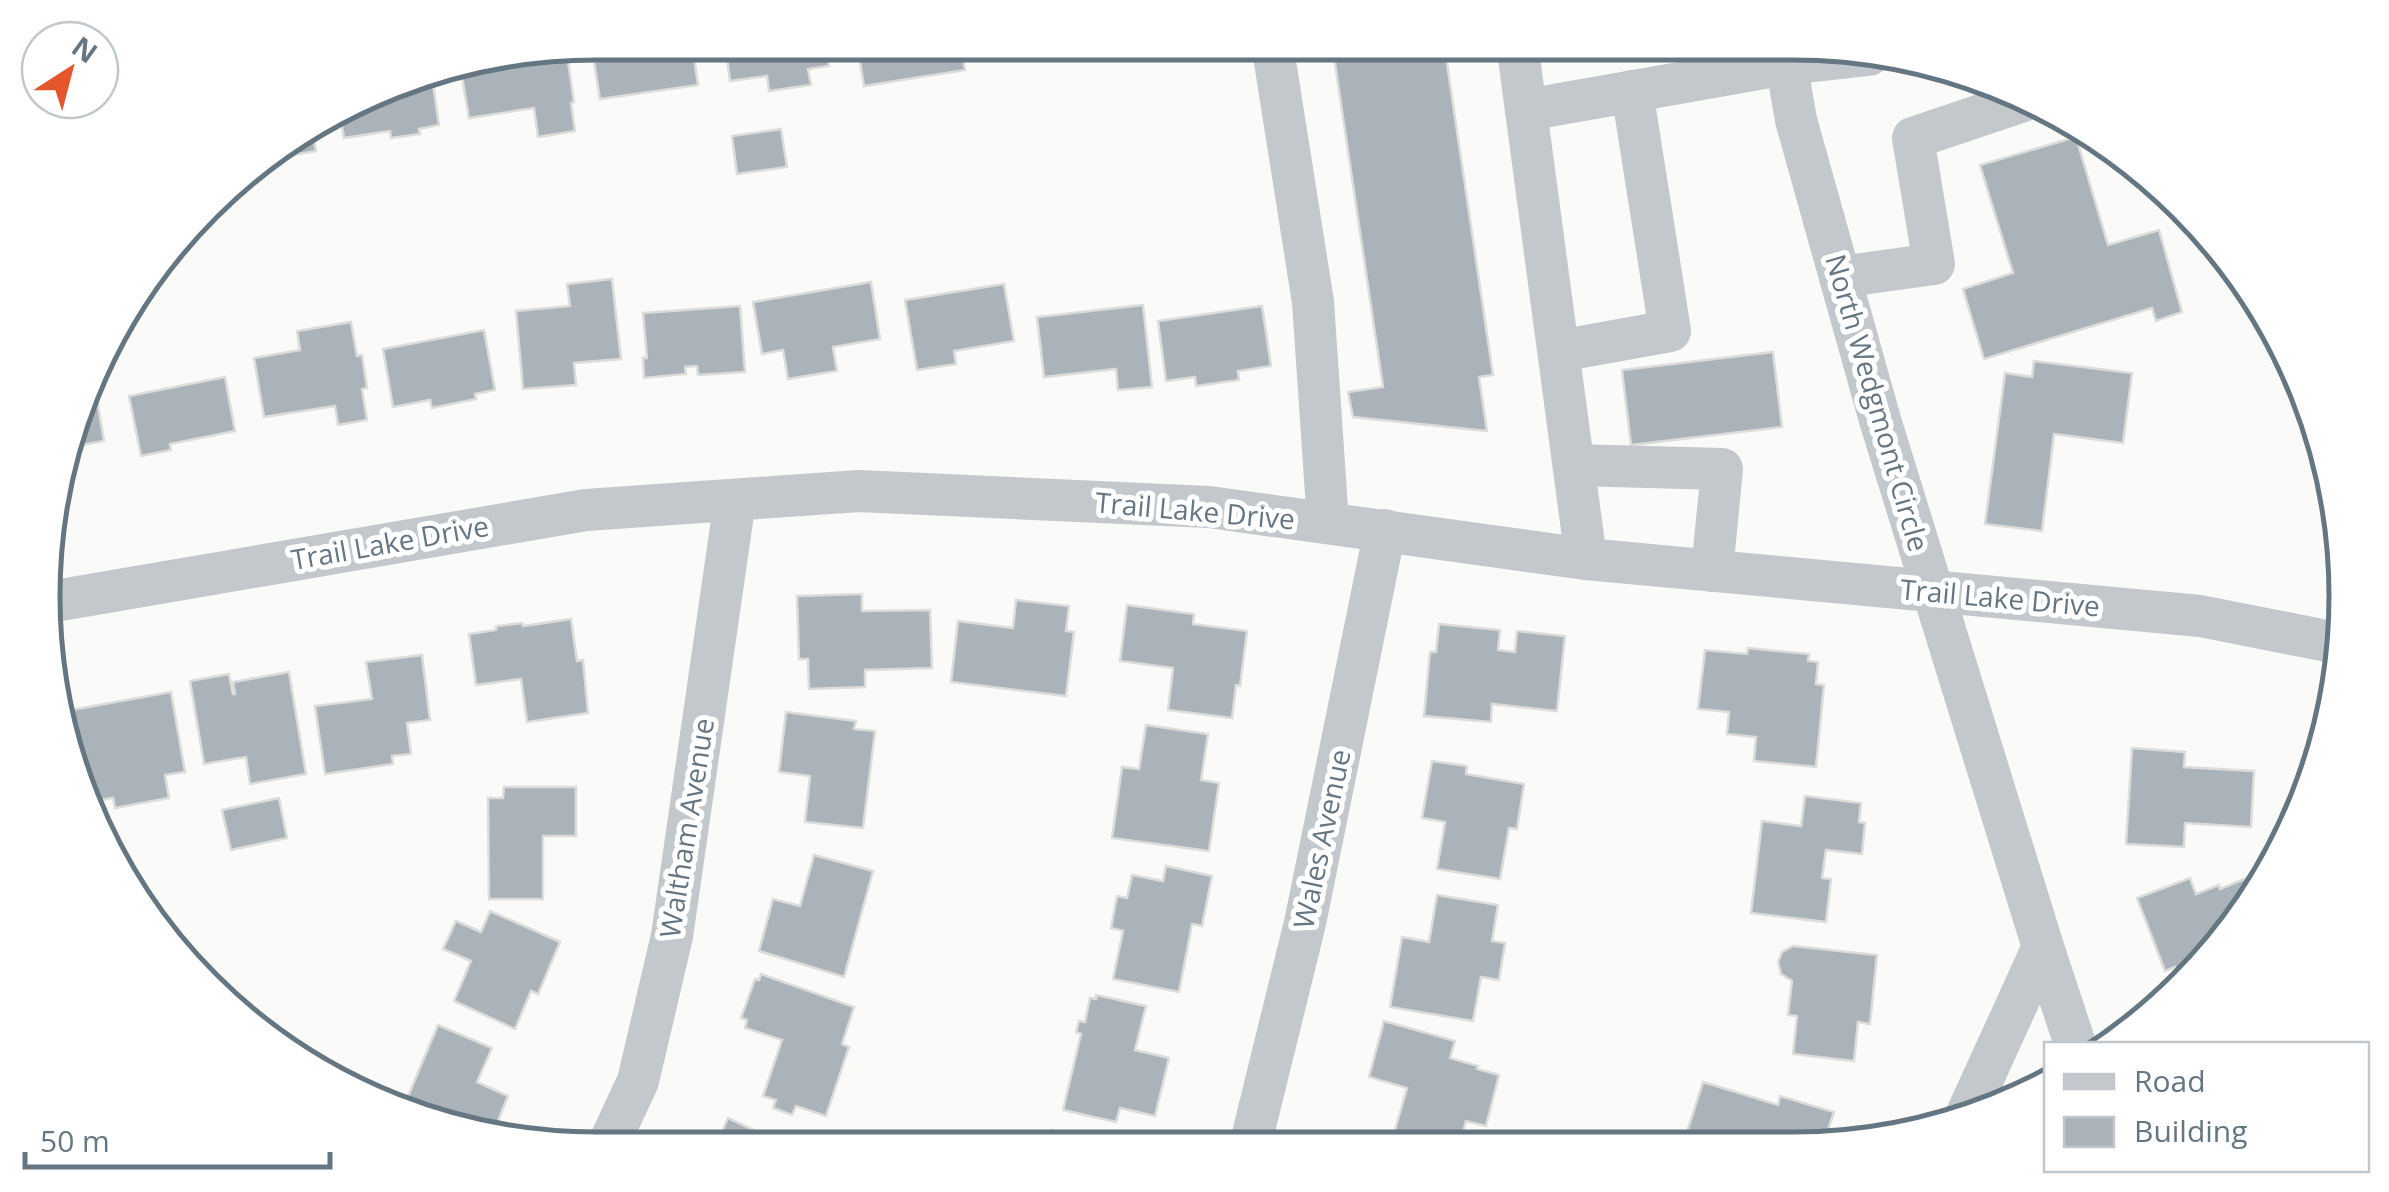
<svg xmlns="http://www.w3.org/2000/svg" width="2389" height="1192" font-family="'Open Sans',sans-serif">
  <rect width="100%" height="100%" fill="#fafaf8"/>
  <g fill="#aab3b9" stroke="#dcdcda" stroke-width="2.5">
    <polygon points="591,43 692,43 698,85 600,99"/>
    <polygon points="725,43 825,43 829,66 808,69 811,85 769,91 767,76 730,81"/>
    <polygon points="857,43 960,43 965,70 864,86"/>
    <polygon points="1332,43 1444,43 1493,375 1479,377 1487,431 1353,417 1348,392 1383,387"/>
    <polygon points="566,48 574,102 571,103 575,131 538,137 534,108 469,118 460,65"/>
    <polygon points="431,70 439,125 419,129 420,134 391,138 390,131 344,138 340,113 418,72"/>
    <polygon points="312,129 316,151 254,162 259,157"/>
    <polygon points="781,129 787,167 737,174 732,136"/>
    <polygon points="2076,137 2108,245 2159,230 2182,312 2156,321 2152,308 1984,359 1963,289 2013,273 1980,165"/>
    <polygon points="612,279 621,359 574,363 576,385 523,389 516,311 570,306 567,284"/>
    <polygon points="871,282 880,339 833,347 837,371 788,379 783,350 762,354 753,302"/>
    <polygon points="1004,284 1014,341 954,351 956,364 917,370 905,300"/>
    <polygon points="1143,305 1152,387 1118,390 1116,369 1044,377 1037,317"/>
    <polygon points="740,306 745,372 698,375 697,366 685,367 686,374 644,378 643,358 647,358 643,313"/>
    <polygon points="1262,306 1271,366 1238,371 1239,380 1196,386 1195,377 1166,381 1158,321"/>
    <polygon points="351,322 357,356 362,355 367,388 362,389 367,420 338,425 335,406 264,417 254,358 300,350 297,331"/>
    <polygon points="484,330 495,390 475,394 476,399 432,408 430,400 393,407 383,349"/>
    <polygon points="1773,352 1782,427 1631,445 1622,370"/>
    <polygon points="2034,361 2132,373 2123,443 2054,434 2042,531 1985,524 2005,373 2032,377"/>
    <polygon points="225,377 235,431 170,444 171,450 141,456 129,396"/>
    <polygon points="95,388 104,441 70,447"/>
    <polygon points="862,594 862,611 930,610 932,668 865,670 865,687 809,689 808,659 799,659 797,596"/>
    <polygon points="1016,600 1069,606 1066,631 1074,632 1066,696 951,682 958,621 1013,628"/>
    <polygon points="1127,605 1194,614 1193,624 1247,631 1240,686 1236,685 1232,718 1168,710 1173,668 1120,661"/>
    <polygon points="571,619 577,661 583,660 588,713 527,722 521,679 476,685 469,634 496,630 496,626 522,623 523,626"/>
    <polygon points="1439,624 1500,630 1498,650 1515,652 1517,631 1565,636 1557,711 1492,704 1491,722 1424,716 1430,652 1436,652"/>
    <polygon points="1748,648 1809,654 1808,661 1818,662 1816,684 1824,685 1816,767 1754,761 1756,737 1727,734 1729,712 1698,709 1705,650 1747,654"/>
    <polygon points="422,655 430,720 407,723 411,754 392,756 393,764 325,774 315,706 372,699 366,662"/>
    <polygon points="289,672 306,774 250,784 246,757 204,764 190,681 229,674 233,694 235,694 233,682"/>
    <polygon points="171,692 185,772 165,775 169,798 115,808 113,798 88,802 60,712"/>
    <polygon points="786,712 856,721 854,729 875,731 863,828 805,822 810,776 779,772"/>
    <polygon points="1146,725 1208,734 1201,780 1219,783 1209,851 1112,838 1122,767 1139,769"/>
    <polygon points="2132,748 2185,752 2184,767 2254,771 2251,827 2185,823 2184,847 2126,844"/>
    <polygon points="1432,761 1467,766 1466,774 1524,784 1517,829 1509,828 1500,879 1437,869 1445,822 1422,818"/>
    <polygon points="504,787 576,787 576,836 543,836 543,899 489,899 488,798 503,798"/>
    <polygon points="1805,796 1861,803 1859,822 1865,823 1862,854 1826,850 1822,878 1831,879 1826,922 1751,913 1762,821 1801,826"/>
    <polygon points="279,798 287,838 231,850 222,810"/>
    <polygon points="814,855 873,871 844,977 759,951 773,899 800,906"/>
    <polygon points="1166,866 1212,876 1202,926 1192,924 1179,992 1113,979 1123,931 1111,928 1117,896 1127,898 1132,875 1163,881"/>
    <polygon points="2190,878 2196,894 2219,885 2220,889 2247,878 2253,895 2210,961 2182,985 2175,967 2165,971 2137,898"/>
    <polygon points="1437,895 1498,905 1492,941 1505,943 1499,980 1481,977 1473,1021 1390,1007 1402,937 1429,942"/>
    <polygon points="490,911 560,942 538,994 531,991 515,1029 454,1001 471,961 443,949 456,921 481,932"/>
    <polygon points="1793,946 1877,955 1870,1024 1858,1022 1854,1061 1793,1054 1797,1016 1788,1015 1792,981 1781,974 1778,962 1782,952"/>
    <polygon points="761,974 854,1007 842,1044 849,1047 826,1116 796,1106 792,1115 773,1108 776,1100 763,1096 782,1040 745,1028 747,1020 741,1018 755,979 759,980"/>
    <polygon points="1096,995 1146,1006 1135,1050 1169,1058 1155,1116 1120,1108 1116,1122 1063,1110 1081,1034 1076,1032 1079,1021 1085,1022 1090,998 1096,999"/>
    <polygon points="1384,1021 1455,1041 1450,1058 1478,1066 1477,1069 1499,1075 1486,1126 1466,1121 1459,1146 1391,1144 1407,1088 1369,1077"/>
    <polygon points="438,1025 492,1048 477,1082 508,1096 494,1131 404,1106"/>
    <polygon points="1703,1082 1778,1105 1780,1096 1834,1112 1823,1145 1701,1145 1704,1137 1687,1132"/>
    <polygon points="728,1118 792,1148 715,1148"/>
    <polygon points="1052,1130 1108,1147 1047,1147"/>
  </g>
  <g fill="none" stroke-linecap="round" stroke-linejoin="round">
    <g stroke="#c3c8cc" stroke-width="42">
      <polyline points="1272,43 1313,302 1328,523"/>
      <polyline points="1517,43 1586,559"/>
      <polyline points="1783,44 1796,120 1880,420 2043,947 2075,1044"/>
      <polyline points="1526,110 1787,64 1869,55"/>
      <polyline points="1840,277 1934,264 1913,138 2032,98"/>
      <polyline points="1559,351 1670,331 1632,91"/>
      <polyline points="1574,465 1722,469 1712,571"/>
      <polyline points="49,602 586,510 859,491 1209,507 1586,559 2200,616 2342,644"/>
      <polyline points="1965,1118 2043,947"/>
      <polyline points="1250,1146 1305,923 1385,530"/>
      <polyline points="607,1148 638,1081 672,936 735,500"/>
    </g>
  </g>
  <g text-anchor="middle" stroke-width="10" stroke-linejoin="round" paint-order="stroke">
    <g font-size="28" fill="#657683" stroke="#fff">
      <text transform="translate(1877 403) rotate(74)" y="10">North Wedgmont Circle</text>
      <text transform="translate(1195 511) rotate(5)" y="10">Trail Lake Drive</text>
      <text transform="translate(390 543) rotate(-10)" y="10">Trail Lake Drive</text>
      <text transform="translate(2000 598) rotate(5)" y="10">Trail Lake Drive</text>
      <text transform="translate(687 828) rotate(-81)" y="10">Waltham Avenue</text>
      <text transform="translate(1322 839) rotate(-78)" y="10">Wales Avenue</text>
    </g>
  </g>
  <path d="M0 0H2389V1192H0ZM596 60H1793A536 536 0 0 1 2329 596V596A536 536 0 0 1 1793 1132H596A536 536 0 0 1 60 596V596A536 536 0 0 1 596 60Z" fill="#fff" fill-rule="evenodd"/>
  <path fill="none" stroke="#657683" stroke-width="5" d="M596 60H1793A536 536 0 0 1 2329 596V596A536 536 0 0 1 1793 1132H596A536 536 0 0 1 60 596V596A536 536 0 0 1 596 60Z"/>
  <rect x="2044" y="1042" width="325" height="130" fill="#ffffff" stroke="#c1c8cd" stroke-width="2.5"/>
  <rect x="2064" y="1074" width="50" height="15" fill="#c3c8cc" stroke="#c1c8cd" stroke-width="2.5"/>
  <text x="2134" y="1092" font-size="30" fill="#657683">Road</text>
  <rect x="2064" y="1117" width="50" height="30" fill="#aab3b9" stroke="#c1c8cd" stroke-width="2.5"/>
  <text x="2134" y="1142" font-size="30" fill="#657683">Building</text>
  <g transform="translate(70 70) rotate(36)"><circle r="48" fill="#ffffff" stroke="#c1c8cd" stroke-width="2.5"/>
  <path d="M0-8L18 38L0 25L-18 38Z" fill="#e4572e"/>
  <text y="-15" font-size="28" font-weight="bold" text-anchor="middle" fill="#657683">N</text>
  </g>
  <path d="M25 1152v15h305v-15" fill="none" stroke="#657683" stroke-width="5"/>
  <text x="40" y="1152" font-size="30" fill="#657683" stroke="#ffffff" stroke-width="8" paint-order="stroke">50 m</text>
</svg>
